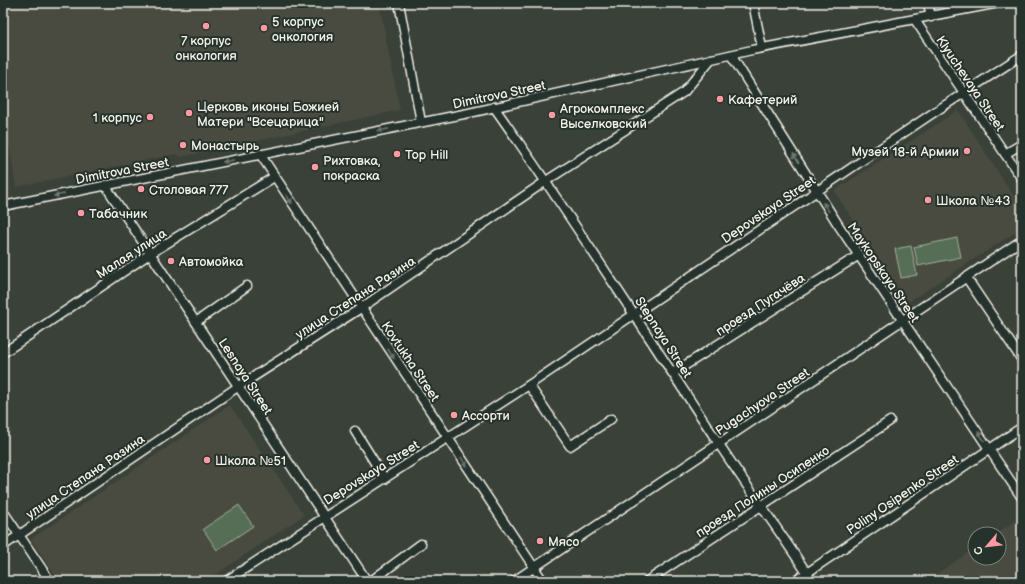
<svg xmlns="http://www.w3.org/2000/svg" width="1025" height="584" font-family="'Balsamiq Sans',sans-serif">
  <rect width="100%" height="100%" fill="#3a4138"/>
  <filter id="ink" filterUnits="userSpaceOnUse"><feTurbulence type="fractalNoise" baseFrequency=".025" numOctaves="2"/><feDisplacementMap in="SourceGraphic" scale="8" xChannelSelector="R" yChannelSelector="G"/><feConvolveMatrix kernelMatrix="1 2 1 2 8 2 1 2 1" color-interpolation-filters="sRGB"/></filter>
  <g filter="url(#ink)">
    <g fill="#484b3f">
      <polygon points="3,3 379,3 400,110 181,157 176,154 16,187 10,149 3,150"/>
      <polygon points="958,110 1022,209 1022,228 907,303 834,191"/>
      <polygon points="230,405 304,515 206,581 59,581 31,539"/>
      <polygon points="1018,519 1022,525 1022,581 926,581 975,548 975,558 999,558 999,534 996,534"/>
    </g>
    <g fill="#556e54" stroke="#a4b09e">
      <polygon points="957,238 961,257 918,266 914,247"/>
      <polygon points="911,246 917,275 901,278 895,249"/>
      <polygon points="239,505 253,526 217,550 203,529"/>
    </g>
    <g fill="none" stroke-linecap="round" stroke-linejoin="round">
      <defs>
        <g id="minor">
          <polyline points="399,3 421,122"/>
          <polyline points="753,3 762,48"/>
          <polyline points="928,3 931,17"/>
          <polyline points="915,20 1022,179"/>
          <polyline points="731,55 839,226 1022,498"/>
          <path d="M494,107C572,217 644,331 719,444C749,490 782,534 812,581"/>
          <polyline points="260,154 543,581"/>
          <polyline points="1005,154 1022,144"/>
          <polyline points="105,185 367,581"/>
          <polyline points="3,206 469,113 752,50 999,3"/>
          <polyline points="966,277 1022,360"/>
          <polyline points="196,322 247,286"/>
          <polyline points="3,353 151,253 274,177"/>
          <polyline points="673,373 859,255"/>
          <polyline points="529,385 570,446 611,419"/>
          <polyline points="355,431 385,479"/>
          <polyline points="3,511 50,581"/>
          <polyline points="3,546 239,386 361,308 546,181 684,92 711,59"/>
          <polyline points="226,581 529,385 930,115 1022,55"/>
          <polyline points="371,581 421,544"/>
          <polyline points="514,581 1022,240"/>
          <polyline points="647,581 890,421"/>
          <polyline points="795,581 1022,427"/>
        </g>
      </defs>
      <use href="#minor" stroke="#f4f1e8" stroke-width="11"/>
      <use href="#minor" stroke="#26332d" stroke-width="8"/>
    </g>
    <defs><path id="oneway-solid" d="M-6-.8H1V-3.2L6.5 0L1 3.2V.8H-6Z"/></defs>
    <g fill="#6e766e">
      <use href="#oneway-solid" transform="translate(383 130) rotate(169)"/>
      <use href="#oneway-solid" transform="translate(796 158) rotate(-122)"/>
      <use href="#oneway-solid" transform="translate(228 161) rotate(169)"/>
      <use href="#oneway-solid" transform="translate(59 195) rotate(169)"/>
      <use href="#oneway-solid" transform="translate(289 199) rotate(57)"/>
      <use href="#oneway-solid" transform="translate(826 207) rotate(-123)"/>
      <use href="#oneway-solid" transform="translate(391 354) rotate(56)"/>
      <use href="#oneway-solid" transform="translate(981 436) rotate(-124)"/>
      <use href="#oneway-solid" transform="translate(464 462) rotate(57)"/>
    </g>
  </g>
  <g fill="#ff9aa2" stroke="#26332d" stroke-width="1.5">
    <circle cx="206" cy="26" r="4"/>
    <circle cx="264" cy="28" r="4"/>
    <circle cx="720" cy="99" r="4"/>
    <circle cx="189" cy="113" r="4"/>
    <circle cx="552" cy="115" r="4"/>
    <circle cx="150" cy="117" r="4"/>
    <circle cx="183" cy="145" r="4"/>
    <circle cx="967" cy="151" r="4"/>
    <circle cx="397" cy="154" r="4"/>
    <circle cx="315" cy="167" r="4"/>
    <circle cx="141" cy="189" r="4"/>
    <circle cx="928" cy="200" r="4"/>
    <circle cx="81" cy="213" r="4"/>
    <circle cx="171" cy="261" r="4"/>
    <circle cx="454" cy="415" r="4"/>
    <circle cx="207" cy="460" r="4"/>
    <circle cx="540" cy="541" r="4"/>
  </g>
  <g text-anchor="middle" stroke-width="4" stroke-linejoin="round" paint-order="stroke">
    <g font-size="13" fill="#f4f1e8" stroke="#26332d" text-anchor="start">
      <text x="272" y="26">5 корпус<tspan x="272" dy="15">онкология</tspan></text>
      <text x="206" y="45" text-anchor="middle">7 корпус<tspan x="206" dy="15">онкология</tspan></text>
      <text x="728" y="104">Кафетерий</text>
      <text x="197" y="111">Церковь иконы Божией<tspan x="197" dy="15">Матери "Всецарица"</tspan></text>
      <text x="560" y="113">Агрокомплекс<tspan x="560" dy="15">Выселковский</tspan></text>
      <text x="142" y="122" text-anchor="end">1 корпус</text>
      <text x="191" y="150">Монастырь</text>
      <text x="959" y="156" text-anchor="end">Музей 18-й Армии</text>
      <text x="405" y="159">Top Hill</text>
      <text x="323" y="165">Рихтовка,<tspan x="323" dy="15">покраска</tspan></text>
      <text x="149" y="194">Столовая 777</text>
      <text x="936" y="205">Школа №43</text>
      <text x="89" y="218">Табачник</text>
      <text x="179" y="266">Автомойка</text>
      <text x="462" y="420">Ассорти</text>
      <text x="215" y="465">Школа №51</text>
      <text x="548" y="546">Мясо</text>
    </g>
    <g font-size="13" fill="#f4f1e8" stroke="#26332d">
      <text transform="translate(971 83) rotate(56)" y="5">Klyuchevaya Street</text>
      <text transform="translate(499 94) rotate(-12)" y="5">Dimitrova Street</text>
      <text transform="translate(122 170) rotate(-11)" y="5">Dimitrova Street</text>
      <text transform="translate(768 209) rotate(-34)" y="5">Depovskaya Street</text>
      <text transform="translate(131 253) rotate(-33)" y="5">Малая улица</text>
      <text transform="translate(884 272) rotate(56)" y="5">Maykopskaya Street</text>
      <text transform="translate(355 297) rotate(-33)" y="5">улица Степана Разина</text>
      <text transform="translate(760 304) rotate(-33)" y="5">проезд Пугачёва</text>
      <text transform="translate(664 337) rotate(57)" y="5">Stepnaya Street</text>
      <text transform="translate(411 361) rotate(56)" y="5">Kovtukha Street</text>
      <text transform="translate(246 376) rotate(57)" y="5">Lesnaya Street</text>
      <text transform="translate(762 401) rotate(-34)" y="5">Pugachyova Street</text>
      <text transform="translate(371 472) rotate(-32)" y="5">Depovskaya Street</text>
      <text transform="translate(85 476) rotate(-34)" y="5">улица Степана Разина</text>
      <text transform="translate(762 491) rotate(-33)" y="5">проезд Полины Осипенко</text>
      <text transform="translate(902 494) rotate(-34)" y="5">Poliny Osipenko Street</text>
    </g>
  </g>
  <rect width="1025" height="584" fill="none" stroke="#26332d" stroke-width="16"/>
  <rect x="8" y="8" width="1009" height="568" fill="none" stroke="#f4f1e8" stroke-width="1.5" filter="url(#ink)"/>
  <g transform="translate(987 546) rotate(242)"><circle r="19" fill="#26332d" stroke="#787f78"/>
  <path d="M0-3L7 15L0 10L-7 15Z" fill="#ff9aa2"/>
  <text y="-6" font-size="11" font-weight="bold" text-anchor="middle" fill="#f4f1e8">С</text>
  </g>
</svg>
